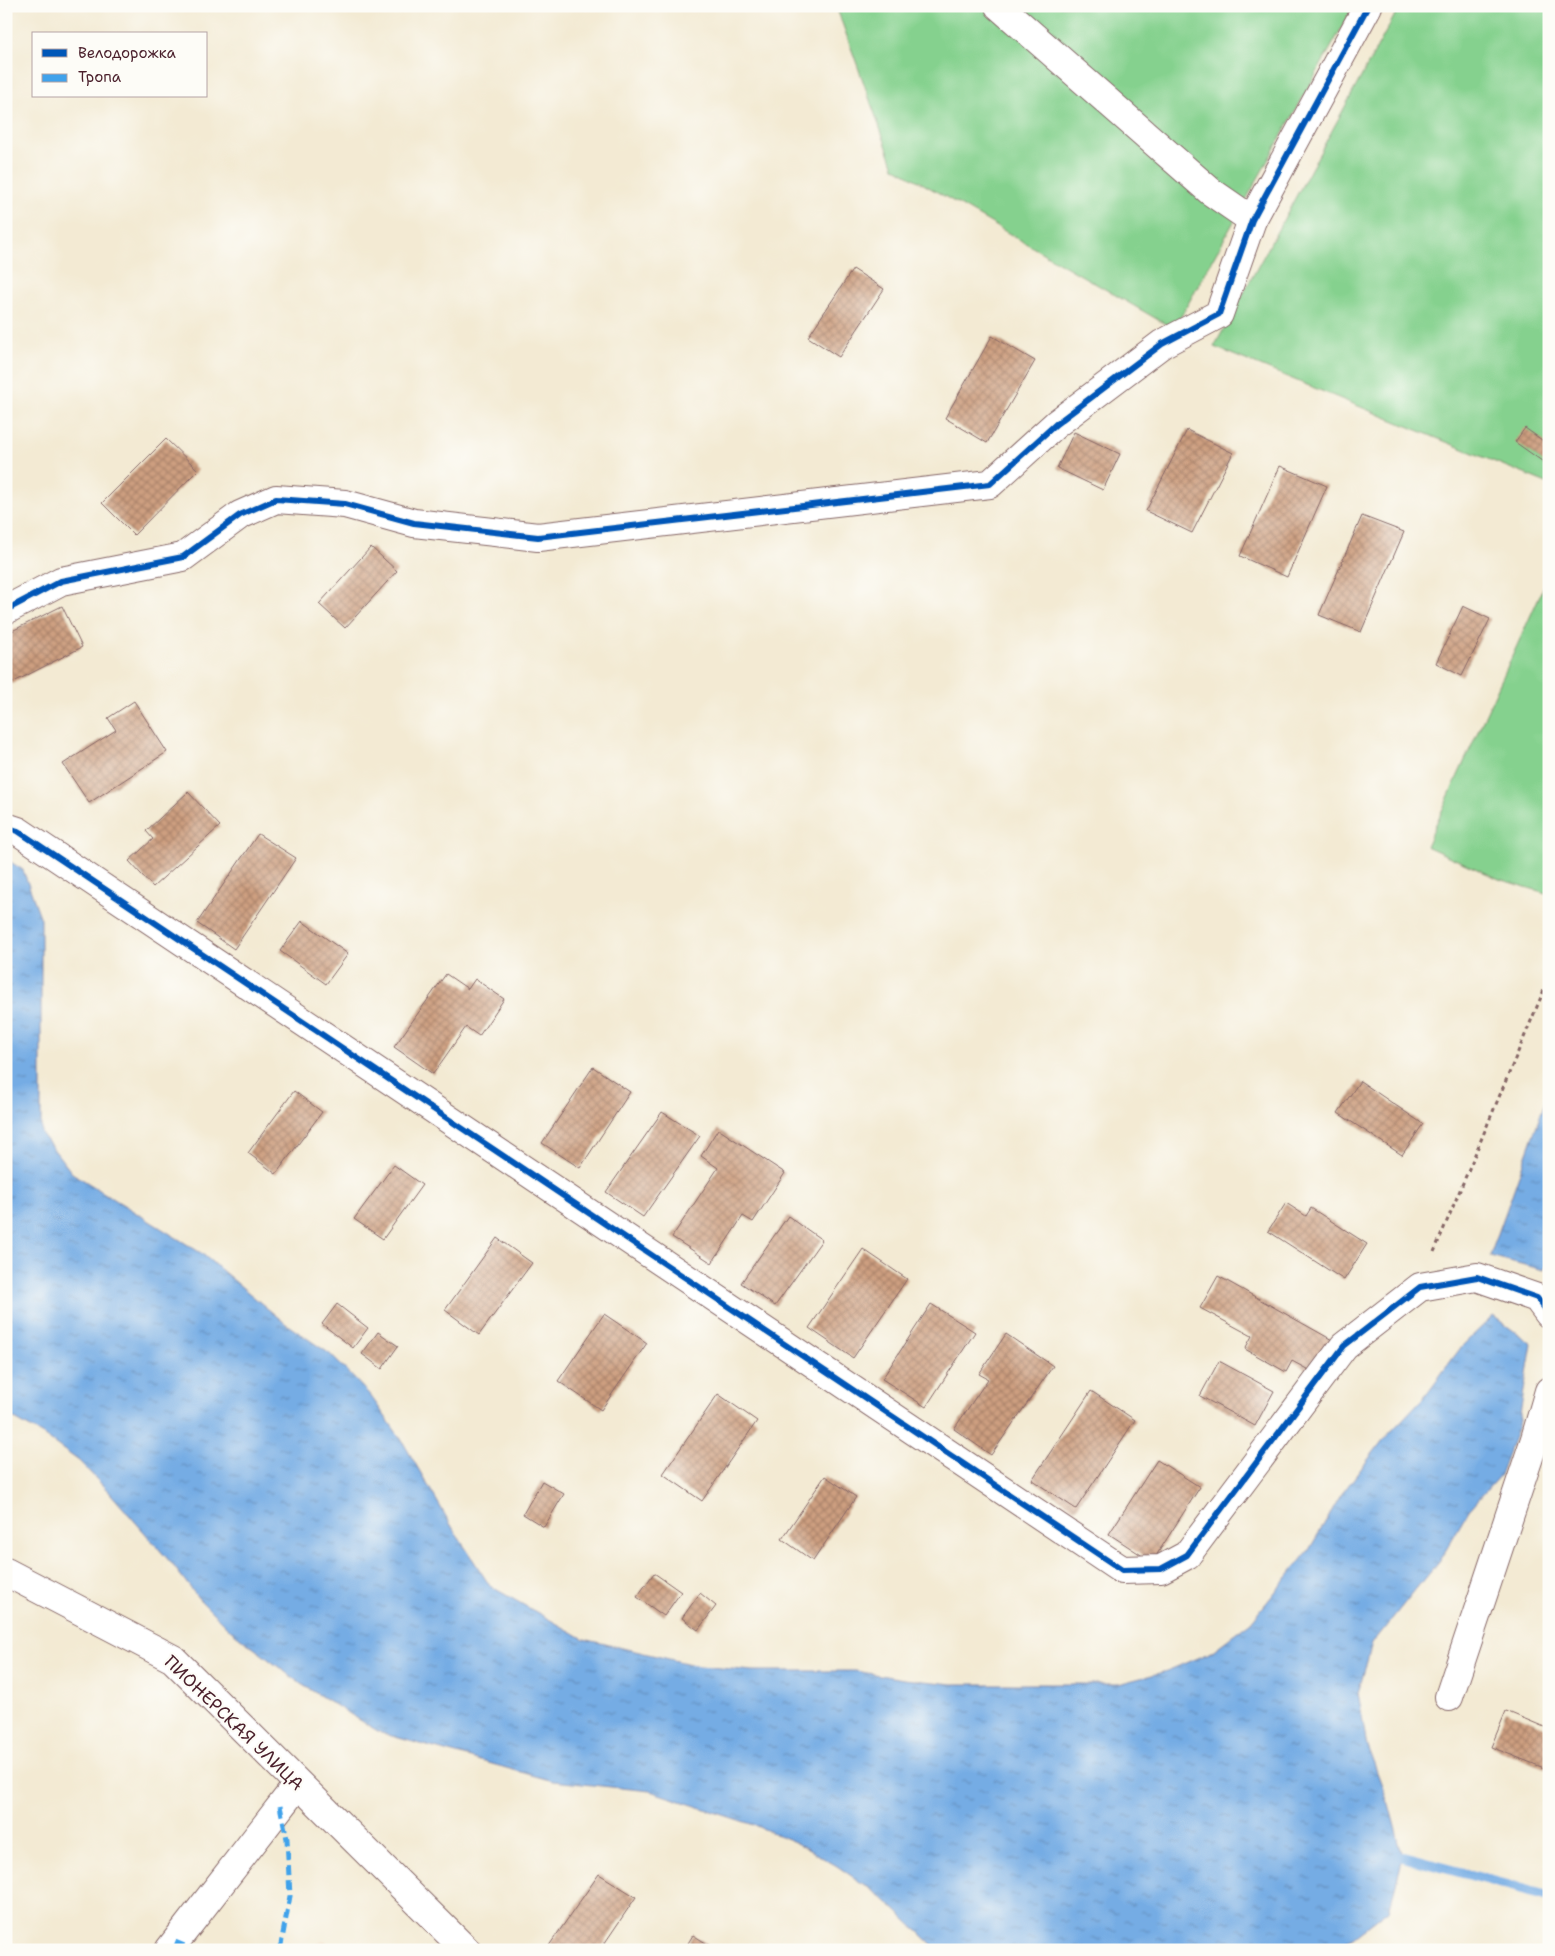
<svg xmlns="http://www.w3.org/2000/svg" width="1555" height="1956" font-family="'Shantell Sans',sans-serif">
  <defs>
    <pattern id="water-ripples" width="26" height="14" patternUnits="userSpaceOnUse" patternTransform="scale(1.25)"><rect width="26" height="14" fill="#75ace4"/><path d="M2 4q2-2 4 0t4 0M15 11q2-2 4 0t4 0" fill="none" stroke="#628bb9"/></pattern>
    <pattern id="building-cross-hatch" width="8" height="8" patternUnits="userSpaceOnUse" patternTransform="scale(1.25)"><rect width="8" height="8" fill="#cd9f80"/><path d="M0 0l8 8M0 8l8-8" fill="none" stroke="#a88169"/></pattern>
  </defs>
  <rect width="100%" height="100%" fill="#fdfcf7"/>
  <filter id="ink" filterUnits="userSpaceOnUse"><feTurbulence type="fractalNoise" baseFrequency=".02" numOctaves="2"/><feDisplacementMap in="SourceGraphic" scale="10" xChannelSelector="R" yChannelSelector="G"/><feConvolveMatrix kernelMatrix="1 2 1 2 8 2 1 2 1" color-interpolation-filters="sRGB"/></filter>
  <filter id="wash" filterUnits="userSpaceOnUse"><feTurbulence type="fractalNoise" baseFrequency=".0096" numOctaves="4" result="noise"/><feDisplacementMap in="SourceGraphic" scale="20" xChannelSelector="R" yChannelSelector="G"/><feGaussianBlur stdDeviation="1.12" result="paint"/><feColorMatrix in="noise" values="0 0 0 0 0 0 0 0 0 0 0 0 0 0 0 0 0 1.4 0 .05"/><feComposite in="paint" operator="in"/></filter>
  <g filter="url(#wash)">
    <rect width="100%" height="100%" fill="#f3ead3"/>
    <polygon fill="#f0d6bc" points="324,1940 336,1950 308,1950"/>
    <g fill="#85d18e" stroke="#68785c">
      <polygon points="836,6 1354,6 1174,329 894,167"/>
      <polygon points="1403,6 1549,6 1549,484 1214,347 1396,13"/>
      <polygon points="1549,575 1549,894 1499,879 1426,846"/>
    </g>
    <g fill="url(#water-ripples)" stroke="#606688">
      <polygon points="6,859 23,870 41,919 41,1133 72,1173 201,1253 286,1324 330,1354 370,1395 401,1439 455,1532 490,1586 584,1639 699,1666 753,1671 855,1671 904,1679 953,1684 1118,1684 1167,1671 1211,1652 1251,1622 1309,1550 1341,1495 1383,1440 1424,1397 1462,1346 1493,1316 1532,1344 1518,1426 1500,1475 1469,1510 1443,1555 1372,1644 1358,1693 1367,1746 1389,1804 1403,1857 1389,1910 1354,1937 1326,1950 938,1950 882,1897 837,1866 797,1843 757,1826 650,1791 553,1781 381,1733 301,1684 230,1630 199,1599 172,1564 110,1493 79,1461 43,1435 6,1414"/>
      <polygon points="1549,1091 1549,1257 1544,1270 1490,1256"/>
    </g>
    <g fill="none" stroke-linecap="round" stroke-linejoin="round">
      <polyline stroke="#75ace4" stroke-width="10" points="1403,1857 1549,1896"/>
    </g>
    <g id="blocks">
      <g fill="url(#building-cross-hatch)">
        <polygon points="853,269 884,289 839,357 808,337"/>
        <polygon points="992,336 1035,361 987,443 945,418"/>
        <polygon points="1525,428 1549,445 1549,466 1515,442"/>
        <polygon points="1187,430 1233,453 1192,533 1146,511"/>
        <polygon points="1074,432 1120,454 1103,490 1057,468"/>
        <polygon points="166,439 198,470 134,535 102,503"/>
        <polygon points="1280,466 1327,486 1287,577 1240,556"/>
        <polygon points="1362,516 1404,532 1361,632 1319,615"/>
        <polygon points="371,547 397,571 345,628 319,604"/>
        <polygon points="62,606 82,647 6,686 6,634"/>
        <polygon points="1463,606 1490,619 1462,676 1436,663"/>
        <polygon points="134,701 167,752 89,803 63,764 116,730 108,718"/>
        <polygon points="188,792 220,826 153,887 129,861 153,839 146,831"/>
        <polygon points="258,834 296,858 234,949 197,923"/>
        <polygon points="302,921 348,954 326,984 280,951"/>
        <polygon points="446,974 468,989 475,979 504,999 479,1036 466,1027 433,1074 394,1047"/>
        <polygon points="593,1067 630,1092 580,1168 542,1143"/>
        <polygon points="1360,1081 1423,1124 1402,1155 1338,1113"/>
        <polygon points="294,1091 322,1112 276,1174 248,1153"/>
        <polygon points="662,1112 700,1136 643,1217 606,1192"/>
        <polygon points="718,1129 785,1173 753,1222 743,1216 712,1263 672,1237 718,1168 701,1156"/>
        <polygon points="394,1165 422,1185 383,1239 354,1219"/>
        <polygon points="1286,1203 1306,1216 1311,1208 1367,1244 1344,1280 1268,1231"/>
        <polygon points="788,1216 822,1240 775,1306 741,1283"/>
        <polygon points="497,1238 532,1263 479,1335 445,1310"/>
        <polygon points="863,1249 907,1279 853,1358 809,1328"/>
        <polygon points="1218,1276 1334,1341 1316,1374 1292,1361 1286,1372 1245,1349 1252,1336 1200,1308"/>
        <polygon points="337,1304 368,1328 353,1348 322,1324"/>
        <polygon points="931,1304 975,1332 926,1407 882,1379"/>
        <polygon points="604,1314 647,1343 601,1410 558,1381"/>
        <polygon points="378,1332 398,1346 382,1369 362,1354"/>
        <polygon points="1006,1334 1053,1366 991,1455 954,1429 988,1379 979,1374"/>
        <polygon points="1219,1361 1274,1391 1255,1426 1200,1396"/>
        <polygon points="1091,1391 1135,1420 1076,1509 1032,1480"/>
        <polygon points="718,1394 757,1421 702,1501 663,1474"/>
        <polygon points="1157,1460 1200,1487 1152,1562 1109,1534"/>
        <polygon points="825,1476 856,1497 813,1561 782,1539"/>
        <polygon points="542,1481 564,1494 544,1527 523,1514"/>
        <polygon points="654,1573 681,1592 664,1616 637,1597"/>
        <polygon points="700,1593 716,1606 698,1630 682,1618"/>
        <polygon points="1506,1711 1549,1729 1549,1770 1491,1747"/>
        <polygon points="599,1874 636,1897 600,1950 546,1950"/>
        <polygon points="693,1935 717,1950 684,1950"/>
      </g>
    </g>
  </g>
  <g filter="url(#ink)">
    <use href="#blocks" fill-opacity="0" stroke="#856666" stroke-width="1"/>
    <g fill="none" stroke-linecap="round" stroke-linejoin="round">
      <defs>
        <g id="street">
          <polyline points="999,6 1210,191 1252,220"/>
          <polyline points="6,610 61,581 183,557 240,515 276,499 345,504 414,523 538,537 990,484 1056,424 1162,344 1219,314 1252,220 1368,6"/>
          <polyline points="6,827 18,831 1122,1570 1161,1569 1187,1555 1344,1346 1420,1287 1477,1277 1537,1298 1549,1314"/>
          <polyline points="6,1572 173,1659 466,1950"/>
          <polyline points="1449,1697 1535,1439 1549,1391"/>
          <polyline points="169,1950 298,1784"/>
        </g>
      </defs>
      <use href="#street" stroke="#856666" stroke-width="30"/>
      <polyline stroke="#856666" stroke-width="3" stroke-dasharray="4 4" stroke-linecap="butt" points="1434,1252 1549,978"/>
      <use href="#street" stroke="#fff" stroke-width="28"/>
      <g stroke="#40a2eb" stroke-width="5" stroke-dasharray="10 5" stroke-linecap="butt">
        <polyline points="280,1806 287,1839 290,1896 280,1950"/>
        <polyline points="175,1942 194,1950"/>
      </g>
      <defs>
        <g id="cycleway">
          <polyline points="6,610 61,581 183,557 240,515 276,499 345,504 414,523 538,537 990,484 1056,424 1162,344 1219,314 1252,220 1368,6"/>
          <polyline points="6,827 18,831 1122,1570 1161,1569 1187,1555 1344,1346 1420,1287 1477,1277 1537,1298 1549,1314"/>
        </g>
      </defs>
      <use href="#cycleway" stroke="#fdfcf7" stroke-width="9"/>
      <use href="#cycleway" stroke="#0057b8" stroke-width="6"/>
    </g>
  </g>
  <g text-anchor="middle" stroke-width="4.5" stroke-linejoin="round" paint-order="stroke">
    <g font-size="18" fill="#4a1f2b" stroke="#fdfcf7">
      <text transform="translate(234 1723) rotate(44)" y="6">ПИОНЕРСКАЯ УЛИЦА</text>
    </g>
  </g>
  <rect width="1555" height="1956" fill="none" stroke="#fdfcf7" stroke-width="25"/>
  <rect x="32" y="32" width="175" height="65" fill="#fdfcf7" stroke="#b5a4a5"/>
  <rect x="42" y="49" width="25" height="8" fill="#0057b8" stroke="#b5a4a5"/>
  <text x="78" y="58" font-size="15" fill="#4a1f2b">Велодорожка</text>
  <rect x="42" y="74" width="25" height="8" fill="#40a2eb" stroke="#b5a4a5"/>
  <text x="78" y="82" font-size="15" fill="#4a1f2b">Тропа</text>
</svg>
